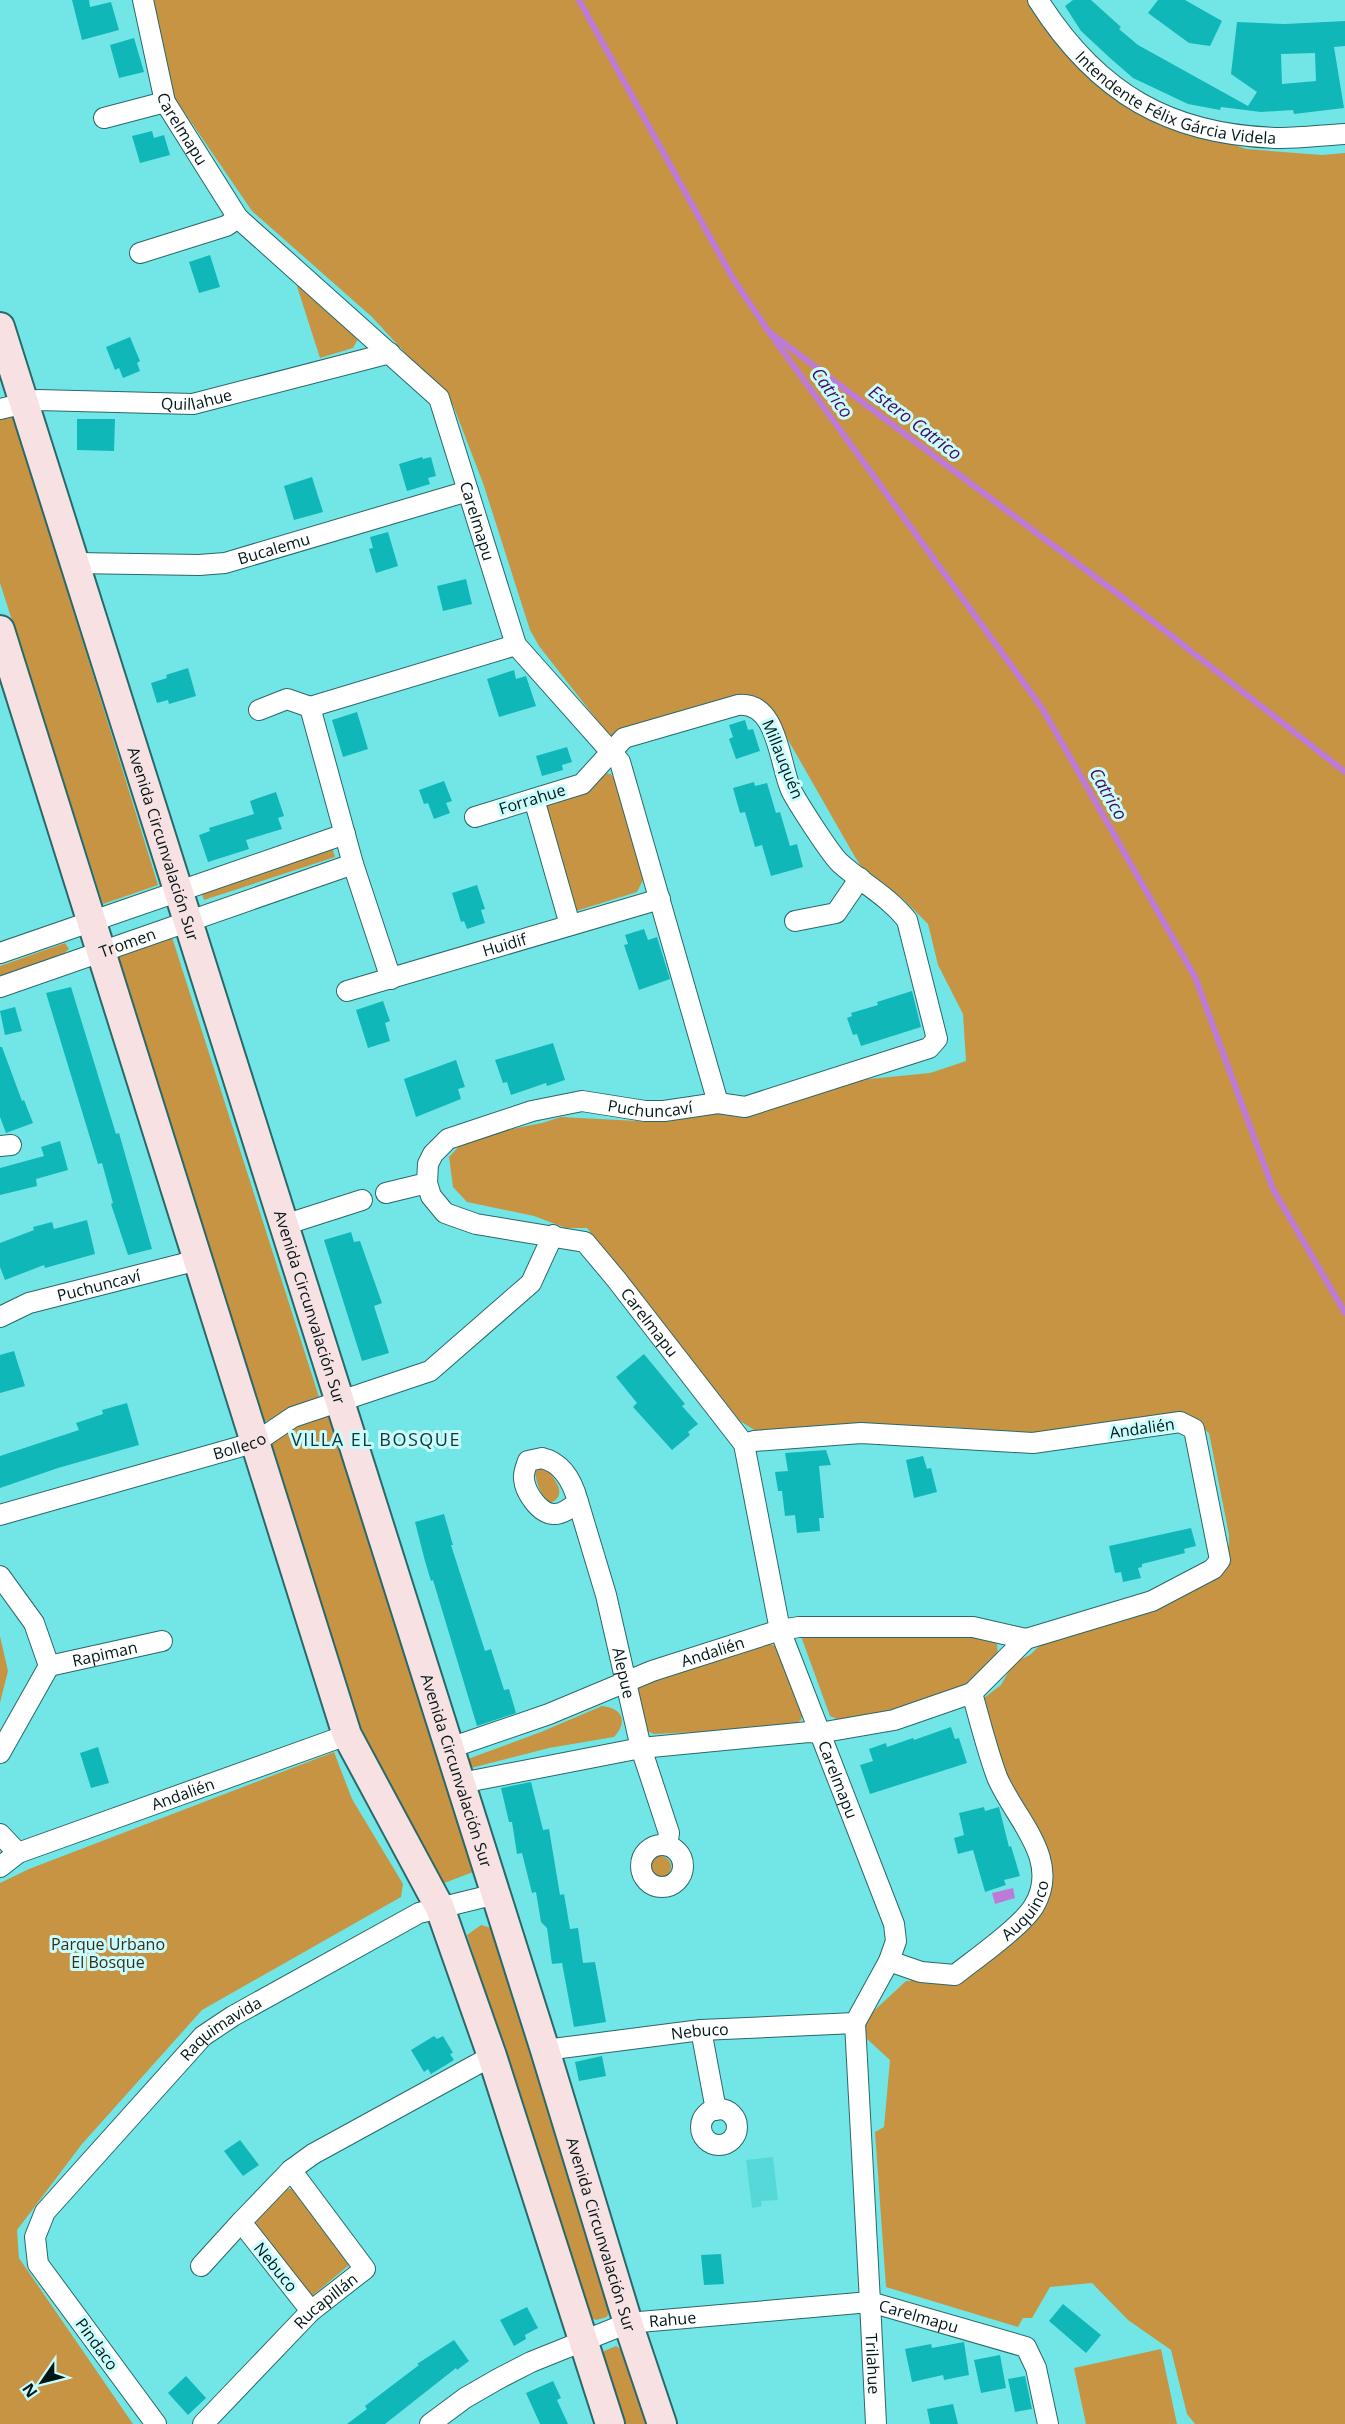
<svg xmlns="http://www.w3.org/2000/svg" width="1345" height="2424" font-family="'Open Sans',sans-serif">
  <rect width="100%" height="100%" fill="#72e6e7"/>
  <polygon fill="#56d8d9" points="773,2157 778,2200 761,2201 762,2206 752,2208 746,2160"/>
  <g fill="#c79444">
    <polygon points="152,0 1031,0 1165,120 1246,149 1322,155 1345,153 1345,2424 1195,2424 1187,2414 1171,2350 1128,2320 1092,2283 1050,2287 1032,2318 1023,2318 1018,2327 886,2287 875,2132 884,2127 890,2060 867,2039 864,2020 906,1981 910,1981 914,1977 930,1979 1042,1911 1052,1862 1000,1762 984,1698 1001,1685 1014,1662 1030,1655 1064,1621 1133,1601 1210,1566 1229,1545 1229,1535 1209,1433 1185,1414 1036,1436 954,1427 837,1425 756,1431 740,1421 587,1228 566,1228 534,1216 467,1202 453,1187 449,1157 467,1138 542,1123 561,1117 657,1122 666,1110 725,1105 838,1082 930,1073 966,1061 963,1014 938,965 928,924 903,899 861,866 855,857 767,703 727,709 645,729 622,752 539,646 530,630 483,483 453,405 372,317 252,211 174,97"/>
    <polygon points="294,277 359,337 353,348 320,358"/>
    <polygon points="6,411 14,419 158,885 103,904 0,583 0,413"/>
    <polygon points="602,773 611,774 618,786 644,878 637,892 576,911 544,809 548,802"/>
    <polygon points="332,847 335,857 204,900 200,888"/>
    <polygon points="170,931 320,1400 261,1423 113,952"/>
    <polygon points="65,943 69,949 63,954 0,976 0,966"/>
    <polygon points="330,1412 476,1871 436,1886 359,1734 266,1440 294,1423"/>
    <path d="M540,1468L547,1470C556,1480 568,1496 550,1503C540,1493 537,1486 535,1472Z"/>
    <polygon points="805,1635 984,1638 997,1644 998,1656 986,1673 960,1687 900,1709 843,1722 830,1716 802,1639"/>
    <polygon points="0,1636 8,1671 0,1703"/>
    <polygon points="764,1642 778,1647 804,1708 801,1720 789,1728 654,1734 647,1731 635,1692 640,1685"/>
    <path d="M602,1706C623,1708 628,1722 614,1737L549,1748L467,1769L465,1760L541,1732Z"/>
    <polygon points="334,1752 352,1799 403,1884 401,1897 202,2010 82,2144 17,2230 19,2258 133,2424 0,2424 0,1883 29,1869"/>
    <circle cx="660" cy="1867" r="11"/>
    <polygon points="481,1925 495,1929 610,2308 607,2317 596,2320 587,2316 467,1935"/>
    <polygon points="282,2189 292,2189 349,2265 312,2296 256,2226 257,2213"/>
    <polygon points="616,2346 623,2351 646,2424 622,2424 600,2357 604,2351"/>
    <polygon points="1161,2349 1177,2424 1086,2424 1074,2368"/>
  </g>
  <polygon fill="#bd7bd7" points="1013,1888 1015,1898 995,1904 992,1893"/>
  <g fill="none" stroke-linecap="round" stroke-linejoin="round">
    <g stroke="#bd7bd7" stroke-width="6">
      <polyline points="579,0 732,277 769,332 1122,597 1345,772"/>
      <polyline points="769,332 1042,708 1195,977 1273,1189 1345,1313"/>
    </g>
  </g>
  <g fill="#0fb7b8" fill-rule="evenodd">
    <polygon points="72,0 89,0 90,7 111,2 119,30 82,40"/>
    <path d="M1073,0H1091L1121,27L1119,29L1138,45L1248,106L1257,92L1231,74L1237,22L1285,24L1345,21V46L1334,47L1344,108L1294,114L1293,110L1261,112L1221,107L1220,110L1188,104L1133,78L1110,58L1081,31L1065,6ZM1315,53L1316,81L1282,84L1281,54Z"/>
    <polygon points="1158,0 1185,0 1222,21 1210,46 1189,43 1148,13"/>
    <polygon points="134,38 144,72 119,78 110,45"/>
    <polygon points="152,131 154,138 164,135 170,155 140,163 132,136"/>
    <polygon points="210,255 220,287 199,293 189,262"/>
    <polygon points="130,337 140,361 137,363 140,371 123,378 119,368 115,370 106,347"/>
    <polygon points="77,419 115,419 114,451 77,450"/>
    <polygon points="422,457 423,459 431,457 436,476 428,478 430,484 407,491 399,464"/>
    <polygon points="312,477 323,512 294,520 284,486"/>
    <polygon points="388,532 398,566 376,573 369,549 373,548 370,537"/>
    <polygon points="466,579 472,604 443,611 437,586"/>
    <polygon points="188,668 196,696 169,704 168,700 157,703 151,683 167,678 166,675"/>
    <polygon points="514,670 516,679 526,676 536,706 499,717 487,679"/>
    <polygon points="357,712 368,749 343,757 332,720"/>
    <polygon points="745,720 748,730 753,729 760,751 736,759 729,739 733,737 729,725"/>
    <polygon points="567,747 572,762 562,765 563,770 542,776 536,756"/>
    <polygon points="444,781 452,801 446,803 450,813 434,819 428,803 424,804 419,790"/>
    <polygon points="754,782 755,786 767,783 776,813 780,812 790,846 797,844 803,867 771,876 762,845 755,847 745,812 740,813 733,788"/>
    <polygon points="276,792 284,816 278,818 282,829 246,840 249,849 208,862 199,835 210,831 209,828 254,814 250,801"/>
    <polygon points="477,885 485,909 481,910 485,923 467,929 464,921 461,922 452,893"/>
    <polygon points="644,929 648,940 657,937 670,979 639,990 624,945 628,944 625,935"/>
    <polygon points="71,987 116,1134 119,1133 152,1249 128,1255 111,1204 113,1203 102,1163 98,1164 46,993"/>
    <polygon points="912,991 921,1027 861,1046 857,1034 853,1035 847,1018 852,1016 851,1013 878,1005 877,1002"/>
    <polygon points="383,1001 390,1021 385,1023 390,1041 368,1048 356,1010"/>
    <polygon points="15,1007 22,1031 5,1035 0,1011"/>
    <polygon points="553,1043 565,1080 547,1086 546,1083 511,1095 507,1082 503,1083 495,1060"/>
    <polygon points="0,1047 2,1047 22,1101 24,1100 33,1123 6,1133 0,1117"/>
    <polygon points="456,1060 465,1087 458,1089 461,1099 416,1117 404,1079"/>
    <polygon points="60,1141 68,1170 36,1179 37,1186 0,1195 0,1168 44,1156 41,1147"/>
    <polygon points="87,1220 95,1254 45,1268 44,1265 5,1280 0,1267 0,1243 34,1230 33,1227 52,1222 54,1229"/>
    <polygon points="351,1232 354,1242 360,1241 382,1303 374,1306 389,1353 362,1361 324,1240"/>
    <polygon points="14,1351 25,1386 0,1393 0,1355"/>
    <polygon points="644,1354 685,1404 682,1406 698,1424 688,1432 690,1435 672,1450 633,1407 637,1403 616,1377"/>
    <polygon points="127,1403 139,1445 58,1468 0,1488 0,1456 79,1430 76,1423 103,1414 102,1410"/>
    <polygon points="826,1450 831,1465 819,1466 824,1518 819,1518 820,1531 797,1533 795,1515 785,1516 782,1491 778,1491 775,1472 788,1471 785,1453"/>
    <polygon points="923,1456 927,1469 931,1468 937,1492 914,1498 906,1460"/>
    <polygon points="444,1514 453,1545 451,1545 485,1651 491,1649 504,1690 509,1689 516,1713 477,1726 433,1580 431,1581 425,1561 415,1522"/>
    <polygon points="1191,1528 1196,1546 1184,1549 1185,1553 1142,1564 1142,1567 1138,1568 1141,1578 1123,1582 1121,1572 1115,1573 1109,1546"/>
    <polygon points="951,1727 955,1739 959,1738 967,1763 870,1794 860,1765 873,1761 869,1749 886,1743 887,1747 913,1738 914,1740"/>
    <polygon points="98,1747 109,1783 91,1788 80,1753"/>
    <polygon points="531,1782 543,1830 549,1829 560,1895 564,1894 570,1929 578,1928 583,1963 595,1962 606,2022 574,2027 562,1963 552,1964 547,1928 541,1922 536,1892 532,1893 522,1853 517,1854 512,1822 509,1822 501,1788"/>
    <polygon points="984,1807 985,1811 999,1807 1009,1847 1011,1846 1020,1876 1004,1880 1006,1885 985,1892 973,1850 958,1854 954,1838 964,1835 959,1813"/>
    <polygon points="434,2036 437,2039 443,2036 453,2053 450,2054 454,2060 431,2074 428,2069 424,2072 411,2050"/>
    <polygon points="602,2056 606,2076 579,2081 575,2062"/>
    <polygon points="240,2140 259,2165 243,2176 224,2151"/>
    <polygon points="721,2254 724,2284 704,2285 701,2255"/>
    <polygon points="1063,2304 1101,2335 1086,2353 1049,2321"/>
    <polygon points="527,2307 538,2328 525,2335 526,2339 514,2346 500,2320"/>
    <polygon points="454,2340 469,2361 457,2370 456,2368 385,2424 347,2424 367,2409 365,2406 419,2365 417,2364"/>
    <polygon points="964,2342 969,2375 944,2380 943,2375 912,2382 905,2349 931,2344 932,2348"/>
    <polygon points="1000,2355 1006,2388 981,2393 974,2360"/>
    <polygon points="186,2376 206,2398 188,2415 168,2393"/>
    <polygon points="1025,2376 1032,2409 1015,2412 1008,2379"/>
    <polygon points="553,2381 561,2398 557,2400 568,2424 540,2424 526,2393"/>
    <polygon points="953,2404 958,2424 930,2424 927,2409"/>
  </g>
  <g fill="none" stroke-linecap="round" stroke-linejoin="round">
    <defs>
      <g id="street">
        <path id="s1" d="M143,0L165,102L238,218L439,398L516,645L620,762L718,1103"/>
        <path id="s2" d="M1038,0C1097,93 1170,136 1281,138C1302,138 1324,135 1345,134"/>
        <polyline points="104,118 165,102"/>
        <polyline points="140,253 226,226 238,218"/>
        <path id="s3" d="M0,409L38,400L193,404L390,353"/>
        <path id="s4" d="M75,563L199,565L225,563L468,491"/>
        <polyline points="259,710 287,699 310,707"/>
        <polyline points="534,799 570,925"/>
        <polyline points="795,921 836,913 860,878"/>
        <polyline points="0,953 345,834"/>
        <polyline points="391,979 353,864 310,707 516,645"/>
        <path id="s5" d="M0,987L353,864"/>
        <path id="s6" d="M347,991L660,899"/>
        <polyline points="0,1146 11,1145"/>
        <path id="s7" d="M427,1183L431,1196L445,1213L476,1224L585,1242L616,1279L744,1444L780,1630L894,1924L896,1941L889,1961L855,2023L870,2302L1026,2347L1036,2368L1048,2424"/>
        <path id="s8" d="M386,1193L427,1183L428,1164L433,1154L448,1139L532,1111L582,1101L645,1111H664L718,1103L745,1107L929,1048L937,1039L907,920C888,896 862,883 840,863C831,855 797,802 791,790C779,763 778,701 738,705L624,738L582,784L475,817"/>
        <polyline points="284,1225 362,1200"/>
        <path id="s9" d="M0,1317L29,1303L198,1260"/>
        <path d="M542,1458C563,1463 573,1483 578,1502C572,1507 562,1515 553,1514C539,1513 525,1492 524,1479C523,1473 526,1467 528,1461Z"/>
        <path id="s10" d="M578,1502L606,1595L641,1748L669,1833L667,1845"/>
        <path id="s11" d="M0,1515L256,1442L293,1417L430,1371L531,1283L553,1235"/>
        <polyline points="0,1576 34,1623 49,1666 0,1753"/>
        <path id="s12" d="M49,1666L162,1641"/>
        <path id="s13" d="M450,1748L549,1714L652,1671L780,1630L799,1627H973L1026,1639"/>
        <polyline points="461,1783 641,1748 809,1732 819,1733 894,1720 972,1693 1026,1639 1152,1601 1213,1569 1220,1560 1194,1429 1180,1422 1033,1443 861,1433 754,1441 744,1444"/>
        <polyline points="0,1834 18,1853"/>
        <circle cx="662" cy="1866" r="21"/>
        <path id="s14" d="M0,1867L18,1853L347,1735"/>
        <path id="s15" d="M889,1961L921,1972L955,1975C975,1959 1022,1926 1034,1906C1062,1859 1014,1818 997,1777C987,1750 980,1721 972,1693"/>
        <polyline points="701,2030 716,2110"/>
        <path id="s16" d="M545,2050L701,2030L855,2023"/>
        <circle cx="719" cy="2127" r="18"/>
        <polyline points="201,2266 241,2222"/>
        <polyline points="311,2311 241,2222 291,2170 313,2154 492,2056"/>
        <path id="s17" d="M156,2424L38,2264L35,2237L45,2212L203,2036L233,2016L419,1913L496,1894"/>
        <path id="s18" d="M203,2424L311,2311L365,2269L291,2170"/>
        <path id="s19" d="M430,2424L465,2398L498,2379L531,2362L628,2323L870,2302L876,2424"/>
      </g>
      <g id="secondary">
        <path id="s20" d="M0,327L545,2050L628,2323L662,2424"/>
        <polyline points="0,630 347,1735 440,1908 492,2056 610,2424"/>
      </g>
    </defs>
    <use href="#street" stroke="#2a6869" stroke-width="22"/>
    <use href="#secondary" stroke="#2a6869" stroke-width="32"/>
    <use href="#street" stroke="#fff" stroke-width="20"/>
    <use href="#secondary" stroke="#f8e1e2" stroke-width="28"/>
  </g>
  <g text-anchor="middle" stroke-width="6" stroke-linejoin="round" paint-order="stroke">
    <g font-size="16" fill="#001717" stroke="#c9fdfd">
      <text dy="6" stroke="none"><textPath href="#s2" startOffset="178">Intendente Félix Gárcia Videla</textPath></text>
      <text dy="6" stroke="none"><textPath href="#s1" startOffset="136">Carelmapu</textPath></text>
      <text dy="6" stroke="none"><textPath href="#s3" startOffset="198">Quillahue</textPath></text>
      <text dy="6" stroke="none"><textPath href="#s1" startOffset="640">Carelmapu</textPath></text>
      <text dy="6" stroke="none"><textPath href="#s4" startOffset="201">Bucalemu</textPath></text>
      <text transform="translate(783 759) rotate(68)" y="6">Millauquén</text>
      <text transform="translate(532 799) rotate(-17)" y="6">Forrahue</text>
      <text dy="6" stroke="none"><textPath href="#s20" startOffset="542">Avenida Circunvalación Sur</textPath></text>
      <text dy="6" stroke="none"><textPath href="#s5" startOffset="135">Tromen</textPath></text>
      <text dy="6" stroke="none"><textPath href="#s6" startOffset="164">Huidif</textPath></text>
      <text dy="6" stroke="none"><textPath href="#s8" startOffset="302">Puchuncaví</textPath></text>
      <text dy="6" stroke="none"><textPath href="#s9" startOffset="104">Puchuncaví</textPath></text>
      <text dy="6" stroke="none"><textPath href="#s20" startOffset="1028">Avenida Circunvalación Sur</textPath></text>
      <text dy="6" stroke="none"><textPath href="#s7" startOffset="282">Carelmapu</textPath></text>
      <text transform="translate(1142 1428) rotate(-8)" y="6">Andalién</text>
      <text dy="6" stroke="none"><textPath href="#s11" startOffset="249">Bolleco</textPath></text>
      <text dy="6" stroke="none"><textPath href="#s13" startOffset="280">Andalién</textPath></text>
      <text dy="6" stroke="none"><textPath href="#s12" startOffset="57">Rapiman</textPath></text>
      <text dy="6" stroke="none"><textPath href="#s10" startOffset="177">Alepue</textPath></text>
      <text dy="6" stroke="none"><textPath href="#s20" startOffset="1514">Avenida Circunvalación Sur</textPath></text>
      <text dy="6" stroke="none"><textPath href="#s7" startOffset="786">Carelmapu</textPath></text>
      <text dy="6" stroke="none"><textPath href="#s14" startOffset="198">Andalién</textPath></text>
      <text dy="6" stroke="none"><textPath href="#s15" startOffset="165">Auquinco</textPath></text>
      <text dy="6" stroke="none"><textPath href="#s17" startOffset="508">Raquimavida</textPath></text>
      <text dy="6" stroke="none"><textPath href="#s16" startOffset="156">Nebuco</textPath></text>
      <text dy="6" stroke="none"><textPath href="#s20" startOffset="2000">Avenida Circunvalación Sur</textPath></text>
      <text transform="translate(276 2267) rotate(51)" y="6">Nebuco</text>
      <text dy="6" stroke="none"><textPath href="#s18" startOffset="174">Rucapillán</textPath></text>
      <text dy="6" stroke="none"><textPath href="#s7" startOffset="1380">Carelmapu</textPath></text>
      <text dy="6" stroke="none"><textPath href="#s19" startOffset="268">Rahue</textPath></text>
      <text transform="translate(97 2344) rotate(54)" y="6">Pindaco</text>
      <text dy="6" stroke="none"><textPath href="#s19" startOffset="528">Trilahue</textPath></text>
    </g>
    <g font-size="16" fill="#392d1a" stroke="#c9fdfd">
      <text x="108" y="1950">Parque Urbano<tspan x="108" dy="18">El Bosque</tspan></text>
    </g>
    <g font-size="18" font-style="italic" fill="#4a075f" stroke="#c9fdfd">
      <text transform="translate(832 393) rotate(54)" y="6">Catrico</text>
      <text transform="translate(915 423) rotate(37)" y="6">Estero Catrico</text>
      <text transform="translate(1108 794) rotate(60)" y="6">Catrico</text>
    </g>
    <g font-size="18" letter-spacing="1.5" fill="#103637" stroke="#c9fdfd">
      <text x="376" y="1446">VILLA EL BOSQUE</text>
    </g>
  </g>
  <g transform="translate(42 2382) rotate(235)" stroke="#c9fdfd" stroke-width="4.5" paint-order="stroke">
  <path d="M0-4.5L10 22L0 15L-10 22Z" fill="#001717"/>
  <text y="-9" font-size="16" font-weight="bold" text-anchor="middle" fill="#001717">N</text>
  </g>
</svg>
